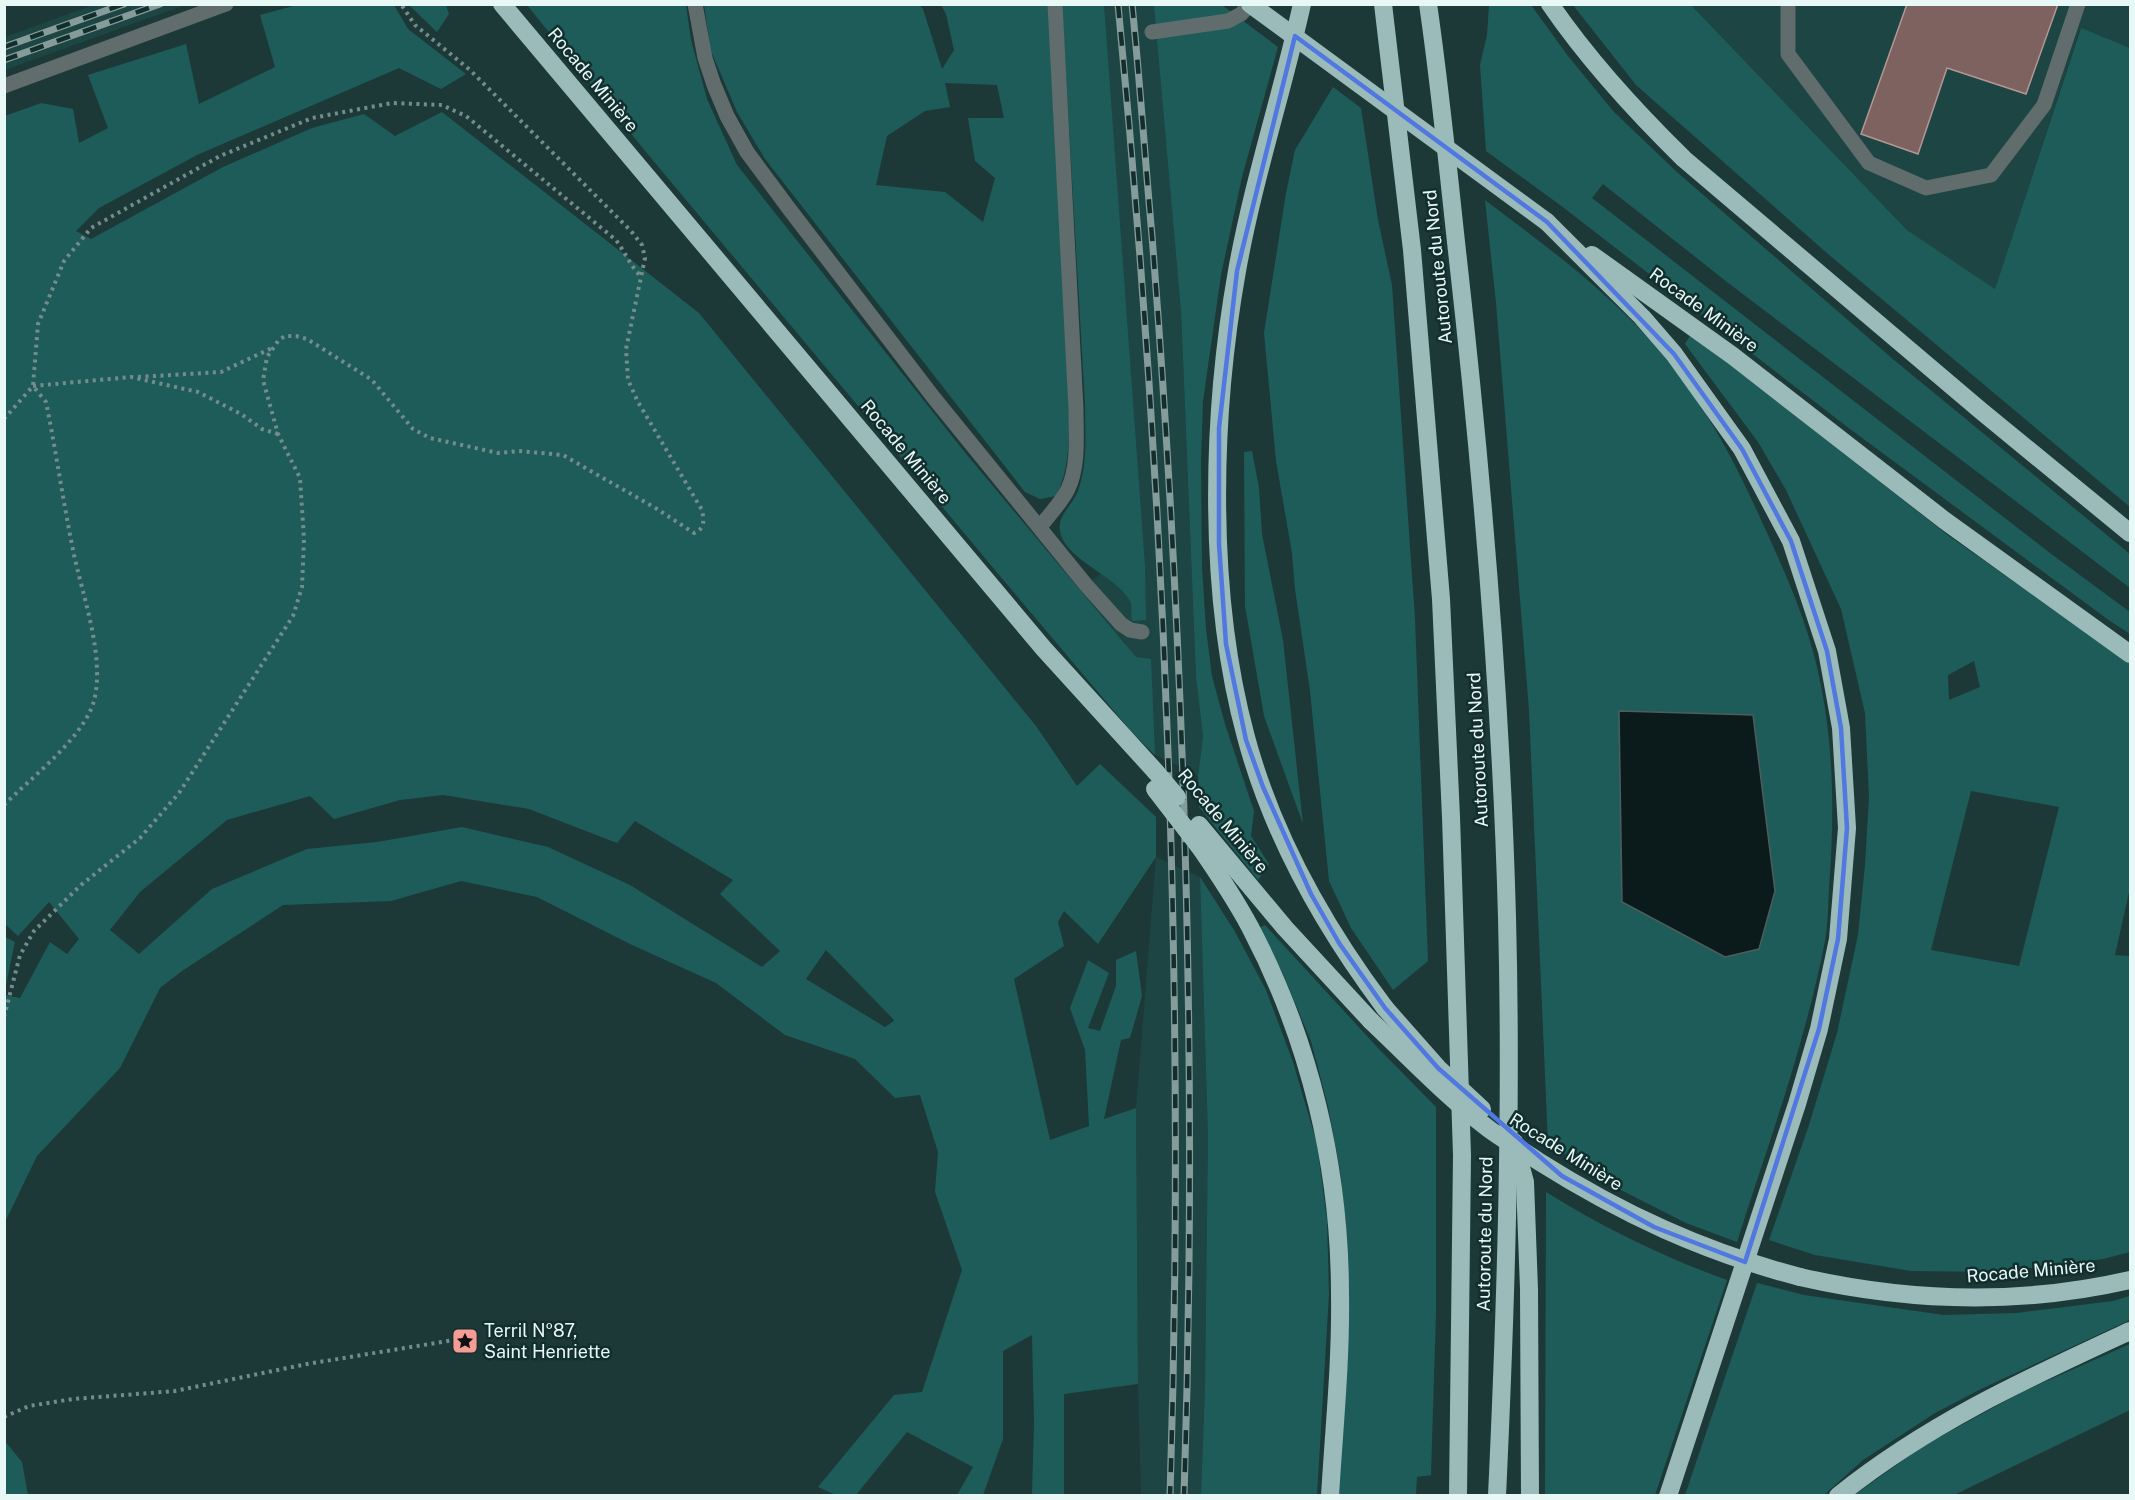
<svg xmlns="http://www.w3.org/2000/svg" width="2135" height="1500" font-family="'Public Sans',sans-serif">
  <rect width="100%" height="100%" fill="#1c3938"/>
  <g fill="#1d4544">
    <polygon points="96,4 185,5 5,70 5,37"/>
    <polygon points="1074,5 1202,5 1181,310 1196,677 1203,737 1198,776 1155,755 1130,730 1125,643 1079,589 1101,574"/>
    <polygon points="1691,5 2130,5 2130,48 2080,29 1995,289 1907,230"/>
    <polygon points="1156,857 1200,877 1208,1136 1205,1388 1201,1495 1141,1496 1138,1384 1136,1108"/>
  </g>
  <g fill="#1e5c5a" fill-rule="evenodd">
    <path d="M297,5H394L408,29L466,74L441,89L399,68L197,155L99,208L76,231L91,239L223,167L312,128L364,114L395,136L442,112L699,313L1036,726L1077,786L1100,764L1156,817V857L1098,944L1064,911L1058,922L1064,946L1014,979L1050,1140L1089,1126L1085,1050L1070,1008L1088,960L1109,973L1088,1028L1100,1031L1116,986V960L1136,951L1142,996L1130,1038L1121,1040L1104,1119L1136,1108L1138,1384L1064,1394V1495H1032L1034,1422L1032,1335L1003,1351V1439L983,1495H957L973,1467L907,1432L856,1495H836L818,1487L894,1395L922,1392L962,1270L935,1192L938,1152L920,1095L895,1098L855,1059L785,1035L716,983L630,944L537,897L461,881L391,901L283,905L182,971L160,988L120,1068L37,1156L5,1222V995L20,998L50,942L67,954L79,939L49,902L18,936L5,924V116L41,103L73,109L79,143L108,128L88,75L186,44L199,104L275,67L260,15ZM443,795L529,809L617,843L635,821L733,880L720,894L780,951L762,967L630,885L548,847L462,827L377,842L307,849L212,889L139,954L110,930L140,892L227,820L310,796L334,819L400,800ZM826,950L894,1020V1021L885,1027L806,979Z"/>
    <polygon points="409,5 446,5 449,14 437,32"/>
    <polygon points="527,5 686,5 691,40 707,99 737,165 967,455 1136,657 1151,659 1155,755 1130,730 1000,576 646,152"/>
    <path d="M704,5H919L923,9L942,69L954,50L946,14L941,5H1049L1069,409C1069,439 1070,469 1056,496L1040,499L1025,492L765,159L737,112L711,51ZM945,83L997,85L1004,118H968L975,161L995,178L983,222L945,192L876,185L887,136L925,111L950,107Z"/>
    <path d="M1062,5H1104L1145,566L1146,620L1132,621C1131,616 1132,607 1131,603C1121,580 1075,563 1063,540C1052,518 1071,509 1078,491C1088,463 1085,433 1085,404Z"/>
    <polygon points="1154,5 1222,5 1278,47 1242,177 1221,275 1203,401 1201,463 1202,567 1206,629 1212,676 1225,724 1254,811 1251,836 1269,864 1258,880 1199,807 1198,776 1203,737 1196,677 1181,310"/>
    <polygon points="1489,5 1531,5 1568,56 1614,112 1678,173 1894,360 2130,554 2130,588 1727,282 1603,184 1592,198 2050,553 2130,612 2130,634 2110,621 1850,429 1560,205 1486,151 1480,65 1487,35"/>
    <polygon points="1573,5 1691,5 1907,230 1995,289 2081,28 2130,48 2130,507 1828,254 1636,85"/>
    <polygon points="1333,87 1361,108 1378,220 1392,285 1415,619 1428,961 1393,990 1351,928 1329,881 1310,691 1295,589 1292,553 1276,461 1264,333 1286,193 1295,150"/>
    <path d="M1485,200C1546,246 1609,292 1659,350C1700,398 1731,453 1757,511C1779,559 1802,608 1815,659C1834,734 1835,812 1829,888C1828,906 1828,924 1825,941C1805,1044 1769,1142 1737,1242L1686,1223L1615,1187L1548,1143L1529,710L1496,303Z"/>
    <path d="M1691,334L1949,536L2130,664V888L2115,955L2130,956V1252L2103,1259L1997,1272L1911,1271L1815,1255L1769,1240L1809,1125L1837,1033L1858,935L1865,865L1869,797L1865,713L1841,609L1786,490L1758,442L1685,344ZM1974,661L1980,687L1949,700L1948,675ZM1971,791L2059,807L2019,966L1931,950Z"/>
    <polygon points="1252,451 1259,488 1262,534 1283,640 1303,824 1264,716 1245,606 1244,452"/>
    <polygon points="1200,877 1234,930 1266,990 1293,1062 1317,1144 1327,1220 1329,1294 1317,1495 1201,1495 1205,1388 1208,1136"/>
    <polygon points="1265,925 1377,1047 1436,1107 1436,1312 1431,1475 1417,1477 1416,1495 1338,1495 1349,1302 1346,1225 1340,1170 1328,1106 1311,1041 1283,974 1259,928"/>
    <polygon points="5,937 15,942 5,990"/>
    <path d="M1546,1192C1604,1228 1663,1257 1727,1280L1655,1495H1545Z"/>
    <polygon points="1757,1283 1804,1295 1944,1315 2016,1313 2113,1301 2130,1296 2130,1320 1983,1388 1935,1413 1863,1460 1824,1495 1685,1495"/>
    <polygon points="2130,1344 2130,1410 1954,1495 1853,1496 1923,1446 2022,1392"/>
    <polygon points="4,1440 22,1462 28,1495 5,1495"/>
  </g>
  <polygon fill="#0b1a1a" stroke="#4d5d5c" stroke-width="1.5" points="1619,711 1753,715 1775,891 1759,949 1725,957 1622,902"/>
  <polygon fill="#7d6260" stroke="#b49794" stroke-width="1.5" points="1907,4 2058,4 2026,94 1947,68 1918,154 1861,134"/>
  <g fill="none" stroke-linecap="round" stroke-linejoin="round">
    <g stroke="#748c8b" stroke-width="4" stroke-dasharray="3 4.5" stroke-linecap="butt">
      <polyline points="138,377 221,372 272,348"/>
      <polyline points="33,386 131,377 198,392 241,414 262,429 278,434"/>
      <path d="M4,419L33,386L38,324L64,261L91,228L220,156L312,118L392,103L442,105L466,116L616,240C625,252 632,269 642,277"/>
      <path d="M4,805C32,777 77,743 92,707C108,663 82,595 73,550C63,501 56,451 46,402L33,386"/>
      <path d="M4,1017L20,955L34,931L81,885L140,838L179,793L293,616L302,587L304,539L300,478L278,434L263,380L267,357L278,341L285,336H296L307,339L372,380L413,429L430,438L498,453L519,451L563,455L657,509L694,533C705,529 704,520 702,510L638,402L628,380L626,349L645,258L642,245L631,231L470,70L415,25L401,4"/>
      <polyline points="4,1417 29,1406 73,1399 175,1391 307,1364 454,1340"/>
    </g>
    <g stroke="#606d6c" stroke-width="15">
      <polyline points="695,4 705,58 714,85 727,116 747,152 787,206 934,398 1086,585 1121,624 1130,630 1142,632"/>
      <polyline points="1788,4 1788,54 1869,163 1926,188 1991,175 2044,105 2078,4"/>
      <polyline points="1152,32 1228,21 1241,14 1251,4"/>
      <polyline points="4,86 226,4"/>
      <path d="M1040,527C1049,515 1061,503 1068,489C1079,466 1076,434 1076,409L1055,4"/>
    </g>
    <g stroke="#9abbb9" stroke-width="18">
      <polyline points="502,4 1044,649 1155,771"/>
      <path d="M1302,4C1282,94 1253,181 1237,271C1211,417 1207,594 1246,737C1272,834 1325,928 1385,1008"/>
      <polyline points="1383,4 1412,250 1441,599 1451,817 1462,1155 1458,1496"/>
      <path d="M1428,4C1440,86 1448,169 1457,251C1482,472 1501,695 1507,917C1512,1110 1506,1303 1497,1496"/>
      <path d="M1550,4C1589,61 1635,111 1684,159L1980,410L2130,533"/>
      <polyline points="1547,222 1642,317 1674,354 1742,449 1791,541 1827,651 1841,728 1847,828 1838,939 1819,1029 1797,1104 1668,1496"/>
      <polyline points="1592,255 1733,356 1944,520 2130,654"/>
      <polyline points="1199,825 1285,928 1371,1021"/>
      <path d="M1199,846C1217,872 1235,899 1250,927C1310,1041 1340,1167 1340,1295C1341,1362 1334,1429 1330,1496"/>
      <polyline points="1514,1142 1525,1182 1529,1289 1530,1496"/>
      <path d="M1800,1277C1909,1302 2021,1305 2130,1280"/>
      <path d="M1838,1496C1929,1423 2026,1379 2130,1331"/>
    </g>
    <defs>
      <g id="rail">
        <path d="M1118,4C1166,500 1186,998 1170,1496"/>
        <path d="M1132,4C1140,82 1145,159 1152,236C1185,655 1198,1076 1184,1496"/>
        <polyline points="4,47 124,4"/>
        <polyline points="4,60 160,4"/>
      </g>
    </defs>
    <use href="#rail" stroke="#859c9b" stroke-width="7"/>
    <use href="#rail" stroke="#122f2e" stroke-width="4.5" stroke-dasharray="14" stroke-linecap="butt"/>
    <g stroke="#9abbb9" stroke-width="18">
      <polyline points="1250,4 1547,222"/>
      <polyline points="1155,771 1177,797"/>
      <polyline points="1155,789 1199,846"/>
      <polyline points="1385,1008 1438,1068 1482,1109"/>
      <path d="M1371,1021C1408,1056 1444,1094 1485,1126C1501,1139 1521,1149 1538,1161C1622,1214 1704,1252 1800,1277"/>
    </g>
  </g>
  <path fill="none" stroke="#5078e0" stroke-width="4.5" stroke-linejoin="round" d="M1295,36L1547,222L1674,354L1742,449L1791,541L1827,651L1841,728L1847,828L1838,939L1819,1029L1745,1262L1654,1227L1562,1176L1438,1068L1385,1008L1339,943L1311,894L1263,787L1246,740L1226,644L1219,544V428L1237,271Z"/>
  <defs>
    <symbol id="sight-square" viewBox="-11 -11 22 22"><rect x="-9" y="-9" width="18" height="18" rx="4" fill="#f59c95" stroke="#122f2e"/><path d="M0-6L1.8-2.2L6-1.7L2.9 1.2L3.7 5.4L0 3.3L-3.7 5.4L-2.9 1.2L-6-1.7L-1.8-2.2Z" fill="#111"/></symbol>
  </defs>
  <g fill-rule="evenodd">
    <use href="#sight-square" x="450" y="1326" width="30" height="30"/>
  </g>
  <g text-anchor="middle" stroke-width="5" stroke-linejoin="round" paint-order="stroke">
    <g font-size="18" fill="#e7f8f7" stroke="#122f2e">
      <text transform="translate(593 80) rotate(50)" y="6">Rocade Minière</text>
      <text transform="translate(1438 267) rotate(-96)" y="6">Autoroute du Nord</text>
      <text transform="translate(1704 310) rotate(36)" y="6">Rocade Minière</text>
      <text transform="translate(906 452) rotate(50)" y="6">Rocade Minière</text>
      <text transform="translate(1478 750) rotate(-93)" y="6">Autoroute du Nord</text>
      <text transform="translate(1223 821) rotate(50)" y="6">Rocade Minière</text>
      <text transform="translate(1566 1152) rotate(32)" y="6">Rocade Minière</text>
      <text transform="translate(1485 1234) rotate(-89)" y="6">Autoroute du Nord</text>
      <text transform="translate(2031 1271) rotate(-5)" y="6">Rocade Minière</text>
    </g>
    <g font-size="18" fill="#e7f8f7" stroke="#122f2e" text-anchor="start">
      <text x="484" y="1337">Terril №87,<tspan x="484" dy="21">Saint Henriette</tspan></text>
    </g>
  </g>
  <rect width="2135" height="1500" fill="none" stroke="#e7f8f7" stroke-width="12"/>
</svg>
